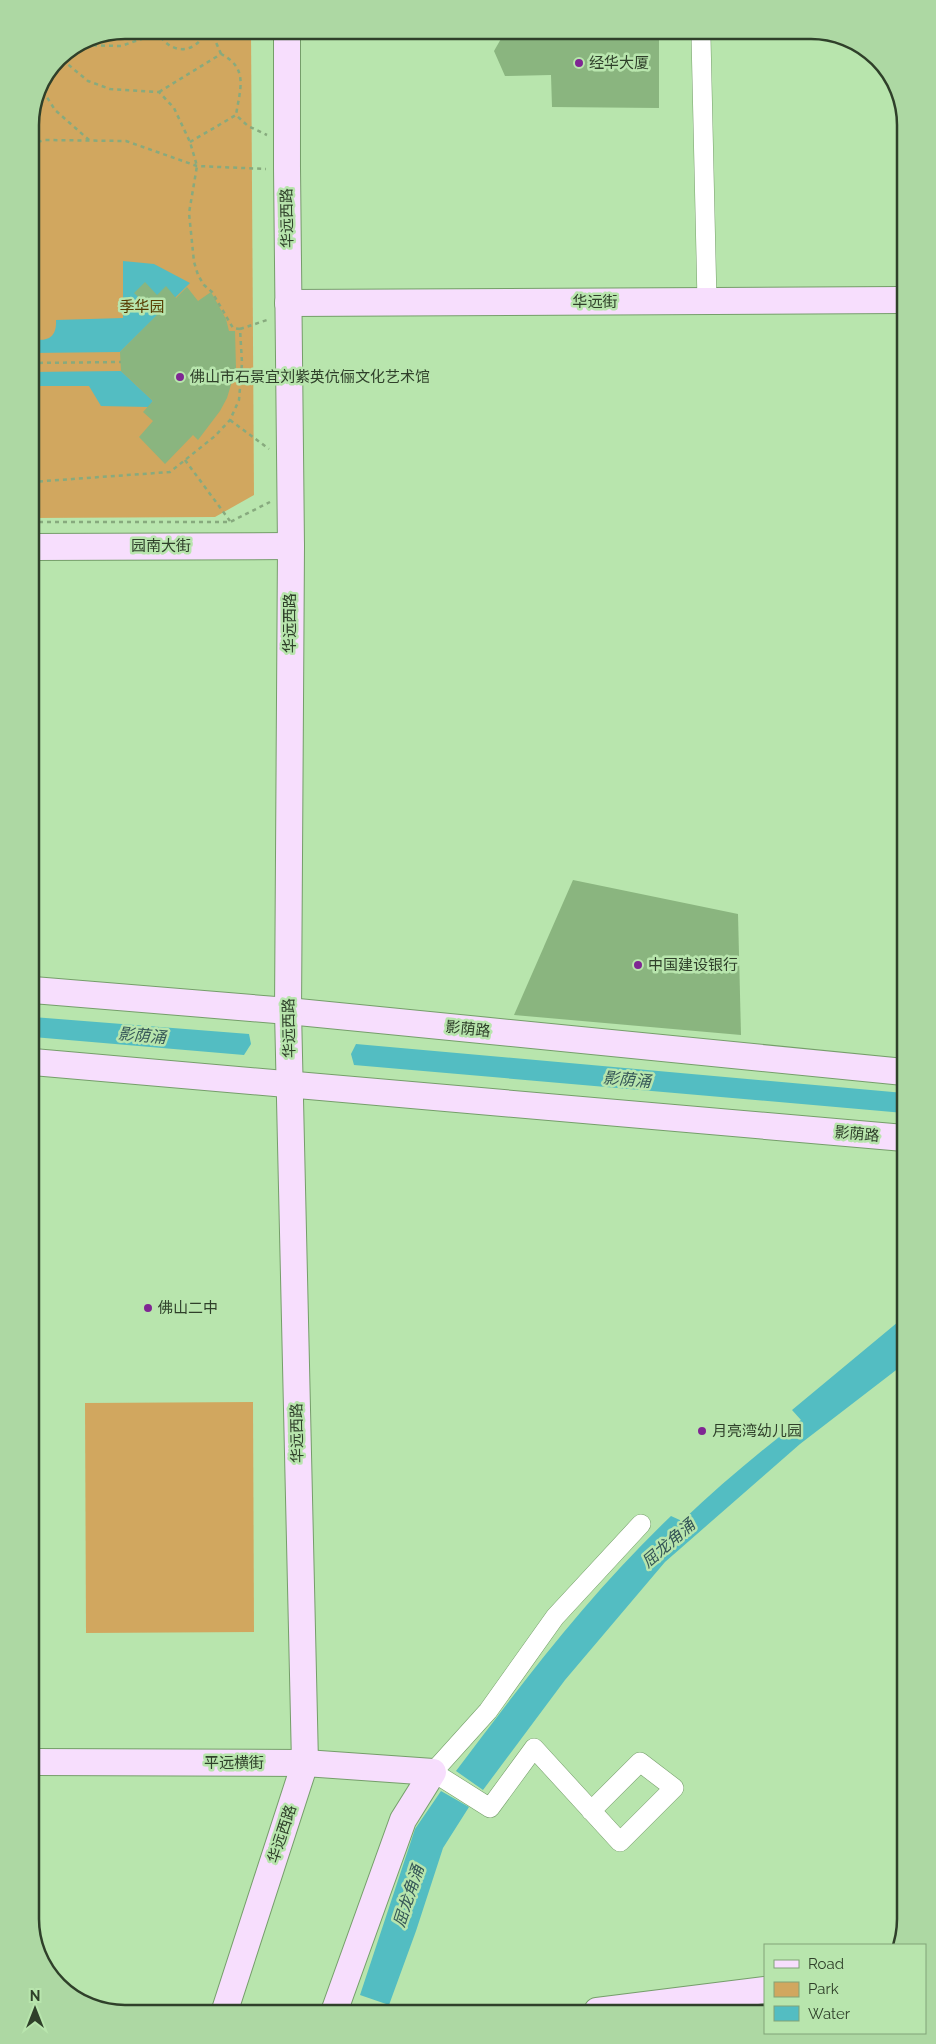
<svg xmlns="http://www.w3.org/2000/svg" width="936" height="2044" font-family="Raleway,'Noto Sans SC',sans-serif">
  <rect width="100%" height="100%" fill="#b8e5ad"/>
  <g fill="#d1a75f">
    <polygon points="125,30 251,31 254,495 215,517 31,518 30,119 58,58 89,37"/>
    <polygon points="253,1402 254,1632 86,1633 85,1403"/>
  </g>
  <g fill="#53bdc2">
    <path d="M123,261L154,264L190,283L120,352L31,353V339C47,342 57,338 56,320L123,318Z"/>
    <polygon points="121,371 153,401 148,407 101,406 89,386 31,386 31,372"/>
    <polygon points="33,1017 249,1034 251,1044 244,1055 33,1037"/>
    <polygon points="356,1044 904,1093 904,1113 354,1065 351,1054"/>
    <path d="M904,1317V1364L800,1444L665,1562L565,1680L483,1790L456,1771C524,1681 589,1594 671,1516L682,1521C720,1485 759,1452 801,1420L792,1410Z"/>
    <polygon points="441,1791 469,1807 443,1848 416,1931 389,2005 360,1995 415,1829"/>
  </g>
  <g fill="#8ab57f">
    <polygon points="506,30 659,30 659,108 552,107 551,75 505,76 494,51"/>
    <polygon points="145,282 157,295 166,286 176,298 187,287 198,301 211,292 226,319 229,331 235,331 236,368 227,398 220,411 198,440 193,435 165,464 139,437 153,421 143,412 153,401 121,371 120,352 157,315 134,293"/>
    <polygon points="573,880 738,914 741,1035 514,1015"/>
  </g>
  <g fill="none" stroke-linecap="round" stroke-linejoin="round">
    <defs>
      <g id="street">
        <polyline points="697,30 701,37 707,301"/>
        <polyline points="591,1811 640,1762 674,1788 620,1842 534,1748 490,1808 433,1772 488,1711 555,1617 641,1524"/>
      </g>
      <g id="secondary">
        <polyline points="288,303 901,300"/>
        <polyline points="31,547 291,546"/>
        <polyline points="33,990 288,1011 904,1072"/>
        <polyline points="33,1062 904,1138"/>
        <polyline points="35,1762 305,1763 433,1772 403,1820 334,2012"/>
        <polyline points="597,2011 765,1990"/>
        <polyline points="224,2013 305,1763 288,1011 291,546 287,168 287,30"/>
      </g>
    </defs>
    <use href="#street" stroke="#759e6a" stroke-width="20"/>
    <use href="#secondary" stroke="#759e6a" stroke-width="28"/>
    <g stroke="#87aa7e" stroke-width="2.5" stroke-dasharray="4 4" stroke-linecap="butt">
      <path d="M157,30C168,55 196,56 206,30"/>
      <polyline points="206,31 215,40 221,54"/>
      <polyline points="77,45 121,46 159,33"/>
      <polyline points="43,91 55,110 89,140"/>
      <path d="M159,92L221,54C249,68 240,89 236,115"/>
      <polyline points="190,142 236,115 248,126 267,135"/>
      <polyline points="30,144 45,140 126,141 197,166 266,169"/>
      <polyline points="240,329 267,320"/>
      <polyline points="31,363 121,362"/>
      <polyline points="230,420 269,449"/>
      <polyline points="185,460 230,521"/>
      <polyline points="31,482 170,472 215,436 230,420 239,400 242,363 240,329 233,328 212,292 204,285 198,275 194,262 189,213 197,166 190,142 174,108 159,92 110,89 88,81 59,57"/>
      <polyline points="31,522 230,522 270,502"/>
    </g>
    <use href="#street" stroke="#fff" stroke-width="19"/>
    <use href="#secondary" stroke="#f7defd" stroke-width="26"/>
  </g>
  <g fill="#7f2693" stroke="#b8e5ad" stroke-width="2">
    <circle cx="579" cy="63" r="5"/>
    <circle cx="180" cy="377" r="5"/>
    <circle cx="638" cy="965" r="5"/>
    <circle cx="148" cy="1308" r="5"/>
    <circle cx="702" cy="1431" r="5"/>
  </g>
  <g text-anchor="middle" stroke-width="5" stroke-linejoin="round" paint-order="stroke">
    <g font-size="15" fill="#2f402a" stroke="#b8e5ad" text-anchor="start">
      <text x="589" y="68">经华大厦</text>
      <text x="190" y="382">佛山市石景宜刘紫英伉俪文化艺术馆</text>
      <text x="648" y="970">中国建设银行</text>
      <text x="158" y="1313">佛山二中</text>
      <text x="712" y="1436">月亮湾幼儿园</text>
    </g>
    <g font-size="15" fill="#2f402a" stroke="#b8e5ad">
      <text transform="translate(287 218) rotate(-91)" y="5">华远西路</text>
      <text x="595" y="307">华远街</text>
      <text x="161" y="551">园南大街</text>
      <text transform="translate(290 623) rotate(-90)" y="5">华远西路</text>
      <text transform="translate(289 1028) rotate(-91)" y="5">华远西路</text>
      <text transform="translate(468 1029) rotate(6)" y="5">影荫路</text>
      <text transform="translate(857 1134) rotate(5)" y="5">影荫路</text>
      <text transform="translate(297 1433) rotate(-91)" y="5">华远西路</text>
      <text x="234" y="1768">平远横街</text>
      <text transform="translate(282 1834) rotate(-72)" y="5">华远西路</text>
    </g>
    <g font-size="15" fill="#563b01" stroke="#b8e5ad">
      <text x="142" y="312">季华园</text>
    </g>
    <g font-size="16" font-style="italic" fill="#355657" stroke="#b8e5ad">
      <text transform="translate(142 1035) rotate(5)" y="6">影荫涌</text>
      <text transform="translate(627 1079) rotate(5)" y="6">影荫涌</text>
      <text transform="translate(668 1543) rotate(-41)" y="6">屈龙角涌</text>
      <text transform="translate(408 1896) rotate(-72)" y="6">屈龙角涌</text>
    </g>
  </g>
  <path d="M0 0H936V2044H0ZM125 39H811A86 86 0 0 1 897 125V1919A86 86 0 0 1 811 2005H125A86 86 0 0 1 39 1919V125A86 86 0 0 1 125 39Z" fill="#add8a3" fill-rule="evenodd"/>
  <path fill="none" stroke="#2f402a" stroke-width="2.5" d="M125 39H811A86 86 0 0 1 897 125V1919A86 86 0 0 1 811 2005H125A86 86 0 0 1 39 1919V125A86 86 0 0 1 125 39Z"/>
  <rect x="764" y="1944" width="162" height="90" fill="#b8e5ad" stroke="#81a379"/>
  <rect x="774" y="1960" width="25" height="8" fill="#f7defd" stroke="#81a379"/>
  <text x="808" y="1969" font-size="15" fill="#2f402a">Road</text>
  <rect x="774" y="1982" width="25" height="15" fill="#d1a75f" stroke="#81a379"/>
  <text x="808" y="1994" font-size="15" fill="#2f402a">Park</text>
  <rect x="774" y="2006" width="25" height="15" fill="#53bdc2" stroke="#81a379"/>
  <text x="808" y="2019" font-size="15" fill="#2f402a">Water</text>
  <g transform="translate(35 2009)" stroke="#b8e5ad" stroke-width="4" paint-order="stroke">
  <path d="M0-4L9 19L0 12L-9 19Z" fill="#2f402a"/>
  <text y="-8" font-size="14" font-weight="bold" text-anchor="middle" fill="#2f402a">N</text>
  </g>
</svg>
